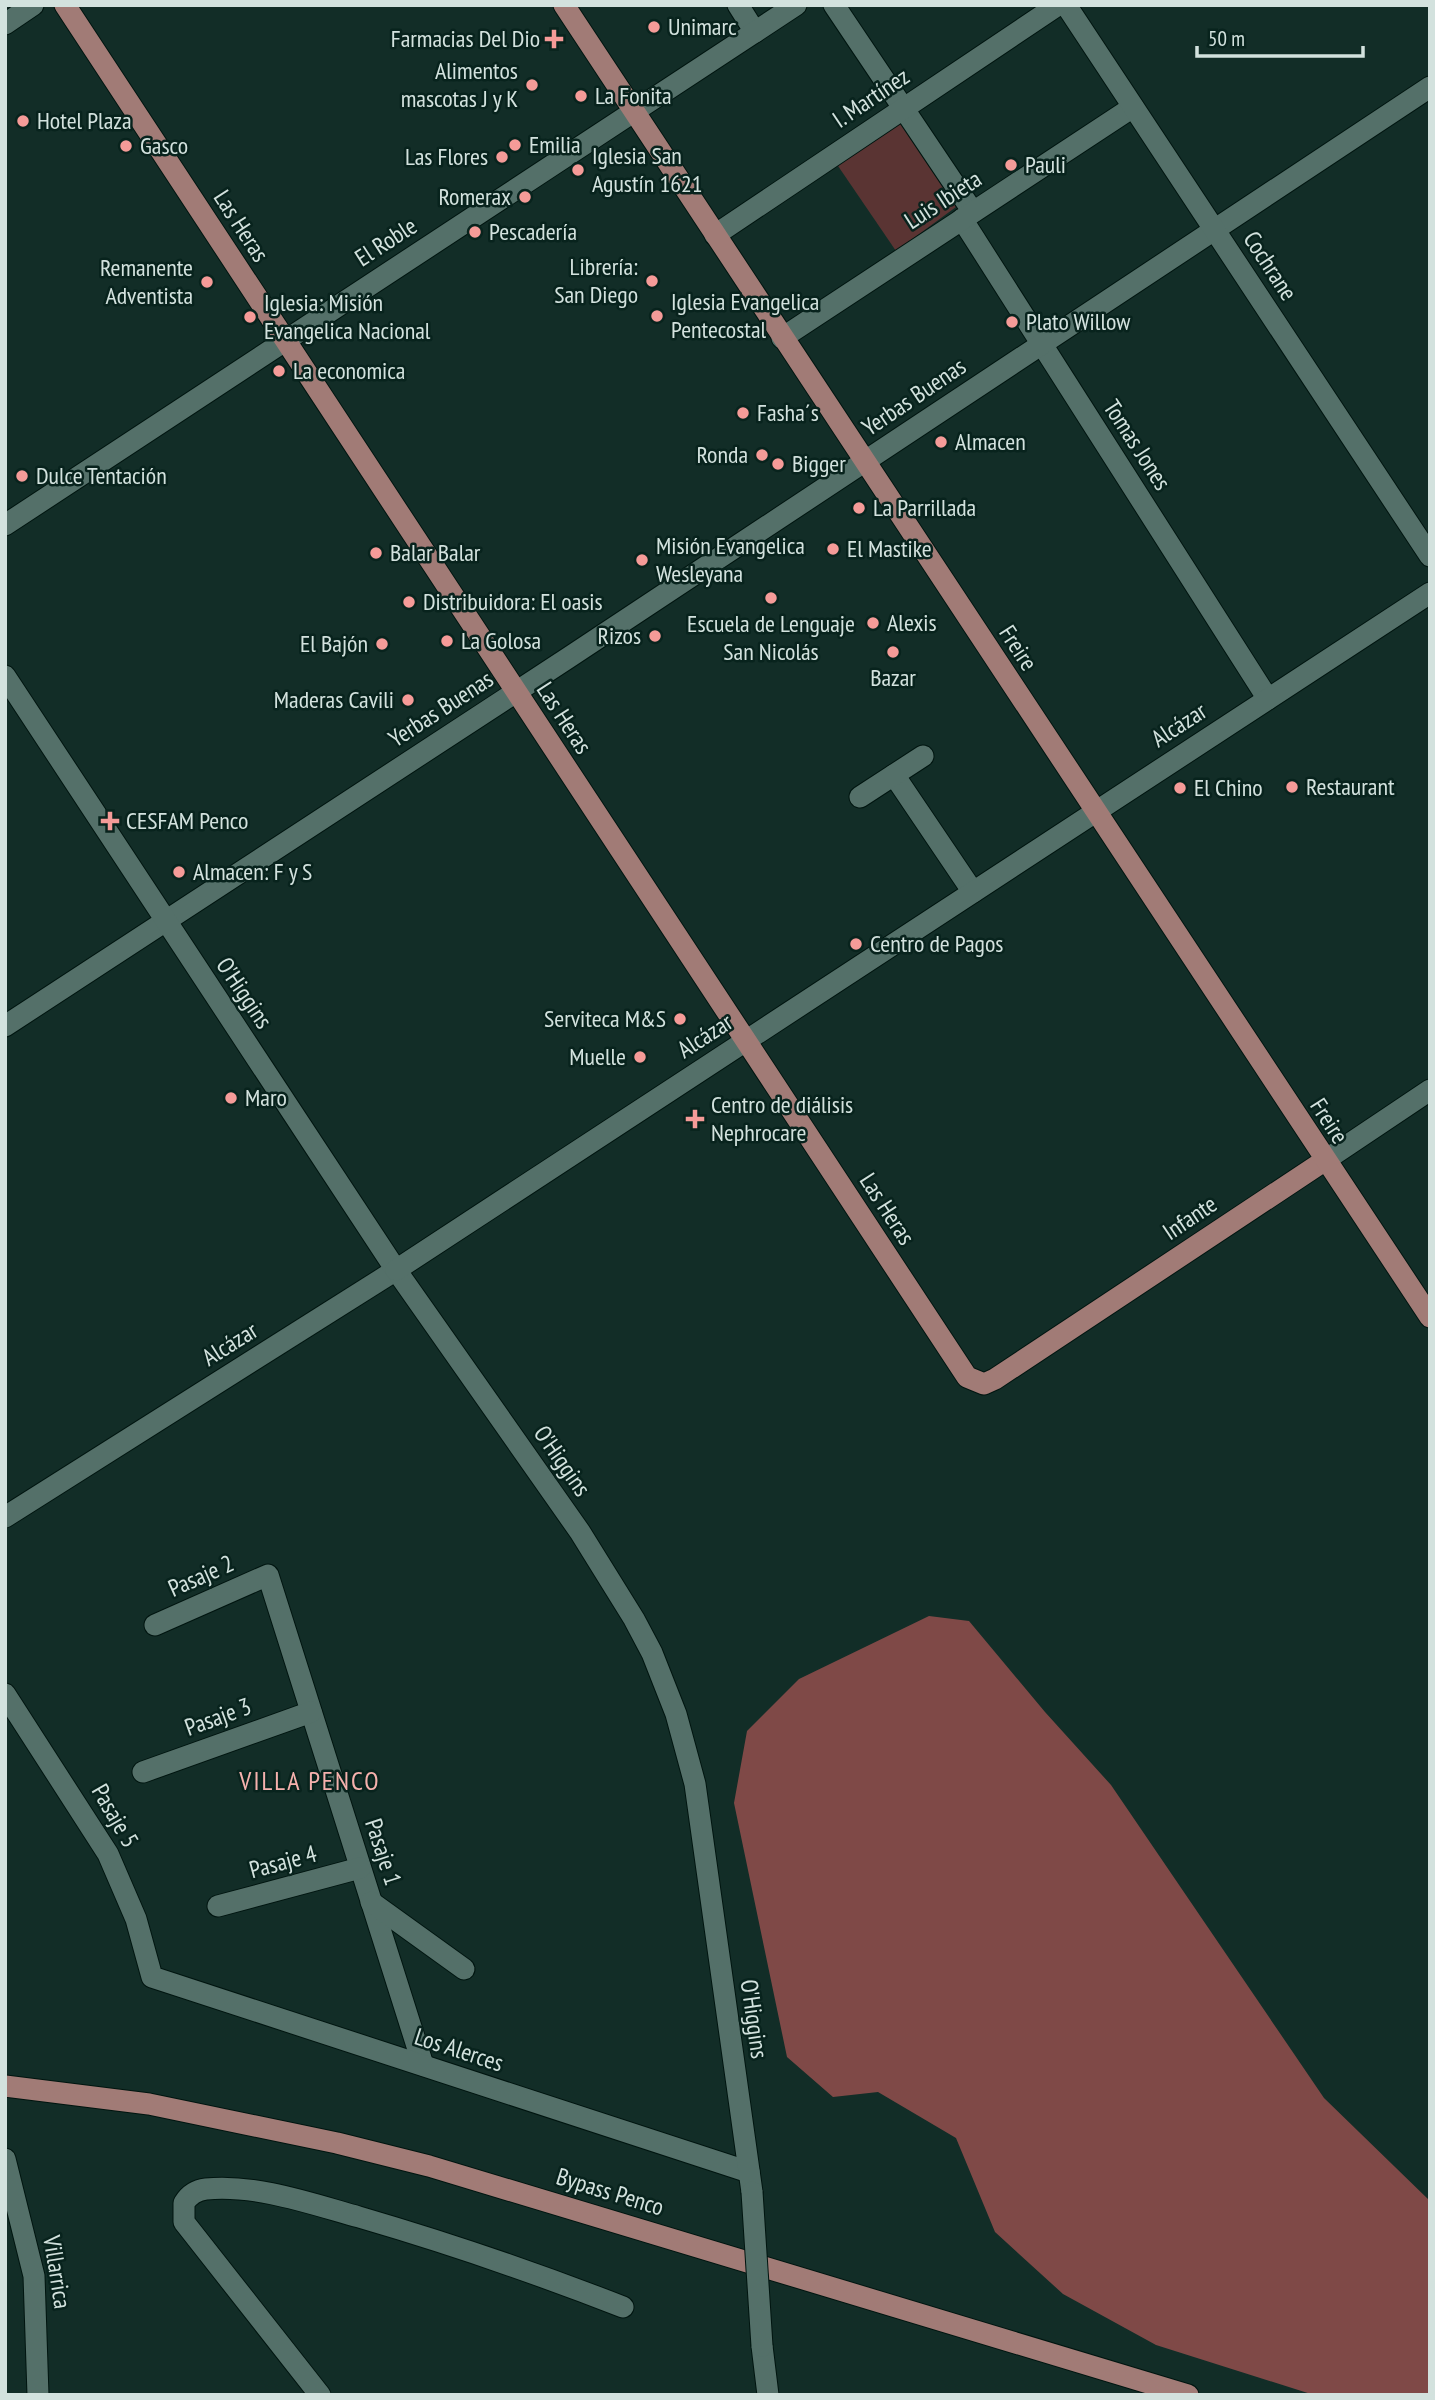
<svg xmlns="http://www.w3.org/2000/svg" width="1435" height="2400" font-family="'PT Sans Narrow',sans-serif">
  <rect width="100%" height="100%" fill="#122d27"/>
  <polygon fill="#5a3433" points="900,119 956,207 896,251 836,163"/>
  <polygon fill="#7f4947" points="929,1616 969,1621 1045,1712 1111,1785 1324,2098 1430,2201 1430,2395 1314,2395 1156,2345 1063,2294 995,2232 956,2138 878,2092 833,2097 787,2057 734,1803 747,1731 799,1679"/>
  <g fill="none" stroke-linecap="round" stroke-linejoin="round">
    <defs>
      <g id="street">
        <polyline points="738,5 755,32"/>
        <polyline points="834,5 973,212"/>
        <polyline points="962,219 1268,699"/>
        <polyline points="715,235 1058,5"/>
        <polyline points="782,338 1133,107"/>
        <polyline points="5,525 796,5"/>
        <polyline points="894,775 973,892"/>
        <polyline points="860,797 923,756"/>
        <polyline points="5,1026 568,658 1430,87"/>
        <polyline points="5,1517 396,1270"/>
        <polyline points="155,1625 268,1575 423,2065"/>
        <polyline points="5,1694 108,1854 136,1919 152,1977 749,2172"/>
        <polyline points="143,1772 311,1712"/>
        <polyline points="371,1902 464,1969"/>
        <polyline points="218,1906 360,1868"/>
        <path d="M320,2395L184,2222V2203C189,2195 197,2190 206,2189C256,2184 312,2204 359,2217C448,2243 536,2273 623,2307"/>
      </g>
      <g id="secondary">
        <polyline points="1066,5 1430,556"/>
        <polyline points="5,24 33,5"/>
        <polyline points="5,676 396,1270 580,1532 634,1619 652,1653 676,1714 695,1784 752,2192"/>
        <polyline points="1324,1161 1430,1090"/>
        <polyline points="396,1270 1430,593"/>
        <polyline points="5,2159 34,2276 38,2395"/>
        <polyline points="762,2346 768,2395"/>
      </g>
      <g id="primary">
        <polyline points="65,5 967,1377 984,1384 995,1379 1324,1161"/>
        <polyline points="564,5 1430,1317"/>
        <polyline points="5,2086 149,2104 337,2143 429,2166 1188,2395"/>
      </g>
    </defs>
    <use href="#street" stroke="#001510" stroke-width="23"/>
    <use href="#secondary" stroke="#001510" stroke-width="23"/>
    <use href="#primary" stroke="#001510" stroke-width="23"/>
    <use href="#street" stroke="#547069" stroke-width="21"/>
    <use href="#secondary" stroke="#547069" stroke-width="21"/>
    <use href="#primary" stroke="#a17b76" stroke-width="21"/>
    <defs>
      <polyline id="secondary-bridge" points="752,2192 762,2346"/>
    </defs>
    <use href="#secondary-bridge" stroke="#001510" stroke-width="23" stroke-linecap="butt"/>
    <use href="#secondary-bridge" stroke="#547069" stroke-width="21"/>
  </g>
  <g fill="#f59b98" stroke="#08231d" stroke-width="2.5">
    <circle cx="654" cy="27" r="7"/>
    <path d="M550.5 28.5h7v7h7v7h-7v7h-7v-7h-7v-7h7z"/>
    <circle cx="532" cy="85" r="7"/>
    <circle cx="581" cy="96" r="7"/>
    <circle cx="23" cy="121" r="7"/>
    <circle cx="515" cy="145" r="7"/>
    <circle cx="126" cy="146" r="7"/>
    <circle cx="502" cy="157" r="7"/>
    <circle cx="1011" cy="165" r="7"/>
    <circle cx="578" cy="170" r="7"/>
    <circle cx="525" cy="197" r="7"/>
    <circle cx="475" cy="232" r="7"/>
    <circle cx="652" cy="281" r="7"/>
    <circle cx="207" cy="282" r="7"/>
    <circle cx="657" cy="316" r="7"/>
    <circle cx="250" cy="317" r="7"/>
    <circle cx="1012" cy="322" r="7"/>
    <circle cx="279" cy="371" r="7"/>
    <circle cx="743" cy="413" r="7"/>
    <circle cx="941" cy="442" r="7"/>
    <circle cx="762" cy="455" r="7"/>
    <circle cx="778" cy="464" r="7"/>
    <circle cx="22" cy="476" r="7"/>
    <circle cx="859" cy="508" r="7"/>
    <circle cx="833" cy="549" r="7"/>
    <circle cx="376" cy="553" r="7"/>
    <circle cx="642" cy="560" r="7"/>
    <circle cx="771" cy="598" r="7"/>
    <circle cx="409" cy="602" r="7"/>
    <circle cx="873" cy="623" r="7"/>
    <circle cx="655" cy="636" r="7"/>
    <circle cx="447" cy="641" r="7"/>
    <circle cx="382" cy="644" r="7"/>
    <circle cx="893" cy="652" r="7"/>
    <circle cx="408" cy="700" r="7"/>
    <circle cx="1292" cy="787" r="7"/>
    <circle cx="1180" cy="788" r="7"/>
    <path d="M106.5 810.5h7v7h7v7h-7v7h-7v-7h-7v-7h7z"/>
    <circle cx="179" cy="872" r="7"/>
    <circle cx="856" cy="944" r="7"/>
    <circle cx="680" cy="1019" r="7"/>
    <circle cx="640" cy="1057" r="7"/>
    <circle cx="231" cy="1098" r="7"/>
    <path d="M691.5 1108.5h7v7h7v7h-7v7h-7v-7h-7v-7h7z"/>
  </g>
  <g text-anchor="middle" stroke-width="5" stroke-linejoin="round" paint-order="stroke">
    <g font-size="24" fill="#d3e2de" stroke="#08231d" text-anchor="start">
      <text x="668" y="35">Unimarc</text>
      <text x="540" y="47" text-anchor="end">Farmacias Del Dio</text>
      <text x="518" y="79" text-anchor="end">Alimentos<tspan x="518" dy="28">mascotas J y K</tspan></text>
      <text x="595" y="104">La Fonita</text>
      <text x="37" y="129">Hotel Plaza</text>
      <text x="529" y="153">Emilia</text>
      <text x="140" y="154">Gasco</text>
      <text x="592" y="164">Iglesia San<tspan x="592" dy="28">Agustín 1621</tspan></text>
      <text x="488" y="165" text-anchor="end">Las Flores</text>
      <text x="1025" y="173">Pauli</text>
      <text x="511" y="205" text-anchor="end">Romerax</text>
      <text x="489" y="240">Pescadería</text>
      <text x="638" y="275" text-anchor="end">Librería:<tspan x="638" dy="28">San Diego</tspan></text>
      <text x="193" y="276" text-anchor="end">Remanente<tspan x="193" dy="28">Adventista</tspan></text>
      <text x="671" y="310">Iglesia Evangelica<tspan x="671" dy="28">Pentecostal</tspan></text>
      <text x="264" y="311">Iglesia: Misión<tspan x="264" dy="28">Evangelica Nacional</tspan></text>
      <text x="1026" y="330">Plato Willow</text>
      <text x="293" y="379">La economica</text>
      <text x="757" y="421">Fasha´s</text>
      <text x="955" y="450">Almacen</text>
      <text x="748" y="463" text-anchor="end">Ronda</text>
      <text x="792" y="472">Bigger</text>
      <text x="36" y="484">Dulce Tentación</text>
      <text x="873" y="516">La Parrillada</text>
      <text x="656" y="554">Misión Evangelica<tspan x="656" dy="28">Wesleyana</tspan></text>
      <text x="847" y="557">El Mastike</text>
      <text x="390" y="561">Balar Balar</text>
      <text x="423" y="610">Distribuidora: El oasis</text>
      <text x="887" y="631">Alexis</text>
      <text x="771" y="632" text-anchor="middle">Escuela de Lenguaje<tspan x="771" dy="28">San Nicolás</tspan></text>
      <text x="641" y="644" text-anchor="end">Rizos</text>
      <text x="461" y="649">La Golosa</text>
      <text x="368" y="652" text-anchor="end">El Bajón</text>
      <text x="893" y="686" text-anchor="middle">Bazar</text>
      <text x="394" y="708" text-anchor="end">Maderas Cavili</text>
      <text x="1306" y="795">Restaurant</text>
      <text x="1194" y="796">El Chino</text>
      <text x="126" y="829">CESFAM Penco</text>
      <text x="193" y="880">Almacen: F y S</text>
      <text x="870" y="952">Centro de Pagos</text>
      <text x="666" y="1027" text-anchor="end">Serviteca M&amp;S</text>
      <text x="626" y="1065" text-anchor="end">Muelle</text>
      <text x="245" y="1106">Maro</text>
      <text x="711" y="1113">Centro de diálisis<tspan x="711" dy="28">Nephrocare</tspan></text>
    </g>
    <g font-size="24" fill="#d3e2de" stroke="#08231d">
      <text transform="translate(871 98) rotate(-34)" y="8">I. Martínez</text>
      <text transform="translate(943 200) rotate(-33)" y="8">Luis Ibieta</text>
      <text transform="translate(241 226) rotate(57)" y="8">Las Heras</text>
      <text transform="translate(386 242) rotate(-33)" y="8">El Roble</text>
      <text transform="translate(1270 266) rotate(57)" y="8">Cochrane</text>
      <text transform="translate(914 397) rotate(-34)" y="8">Yerbas Buenas</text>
      <text transform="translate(1137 445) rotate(57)" y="8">Tomas Jones</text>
      <text transform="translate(1018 648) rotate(57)" y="8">Freire</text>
      <text transform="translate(441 709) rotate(-33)" y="8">Yerbas Buenas</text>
      <text transform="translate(564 718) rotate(57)" y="8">Las Heras</text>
      <text transform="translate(1179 725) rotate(-33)" y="8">Alcázar</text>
      <text transform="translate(244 993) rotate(56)" y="8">O'Higgins</text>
      <text transform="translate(705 1036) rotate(-33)" y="8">Alcázar</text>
      <text transform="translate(1329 1121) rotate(57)" y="8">Freire</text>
      <text transform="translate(887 1209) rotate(57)" y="8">Las Heras</text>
      <text transform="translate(1190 1218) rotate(-34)" y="8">Infante</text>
      <text transform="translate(230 1344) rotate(-32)" y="8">Alcázar</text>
      <text transform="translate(562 1461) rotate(55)" y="8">O'Higgins</text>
      <text transform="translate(201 1576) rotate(-24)" y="8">Pasaje 2</text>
      <text transform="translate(218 1717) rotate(-20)" y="8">Pasaje 3</text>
      <text transform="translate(115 1816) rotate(60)" y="8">Pasaje 5</text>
      <text transform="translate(383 1852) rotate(72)" y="8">Pasaje 1</text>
      <text transform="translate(283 1862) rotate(-15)" y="8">Pasaje 4</text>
      <text transform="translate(754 2019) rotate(82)" y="8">O'Higgins</text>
      <text transform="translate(459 2050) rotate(18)" y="8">Los Alerces</text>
      <text transform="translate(610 2192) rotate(17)" y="8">Bypass Penco</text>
      <text transform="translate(57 2272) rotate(81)" y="8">Villarrica</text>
    </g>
    <g font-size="26" letter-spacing="2" fill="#f5b1ad" stroke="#08231d">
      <text x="310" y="1790">VILLA PENCO</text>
    </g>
  </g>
  <rect width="1435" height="2400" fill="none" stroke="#d3e2de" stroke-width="14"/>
  <path d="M1197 46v10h166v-10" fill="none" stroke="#d3e2de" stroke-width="3.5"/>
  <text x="1208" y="46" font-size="21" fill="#d3e2de" stroke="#08231d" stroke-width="5" paint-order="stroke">50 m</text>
</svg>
